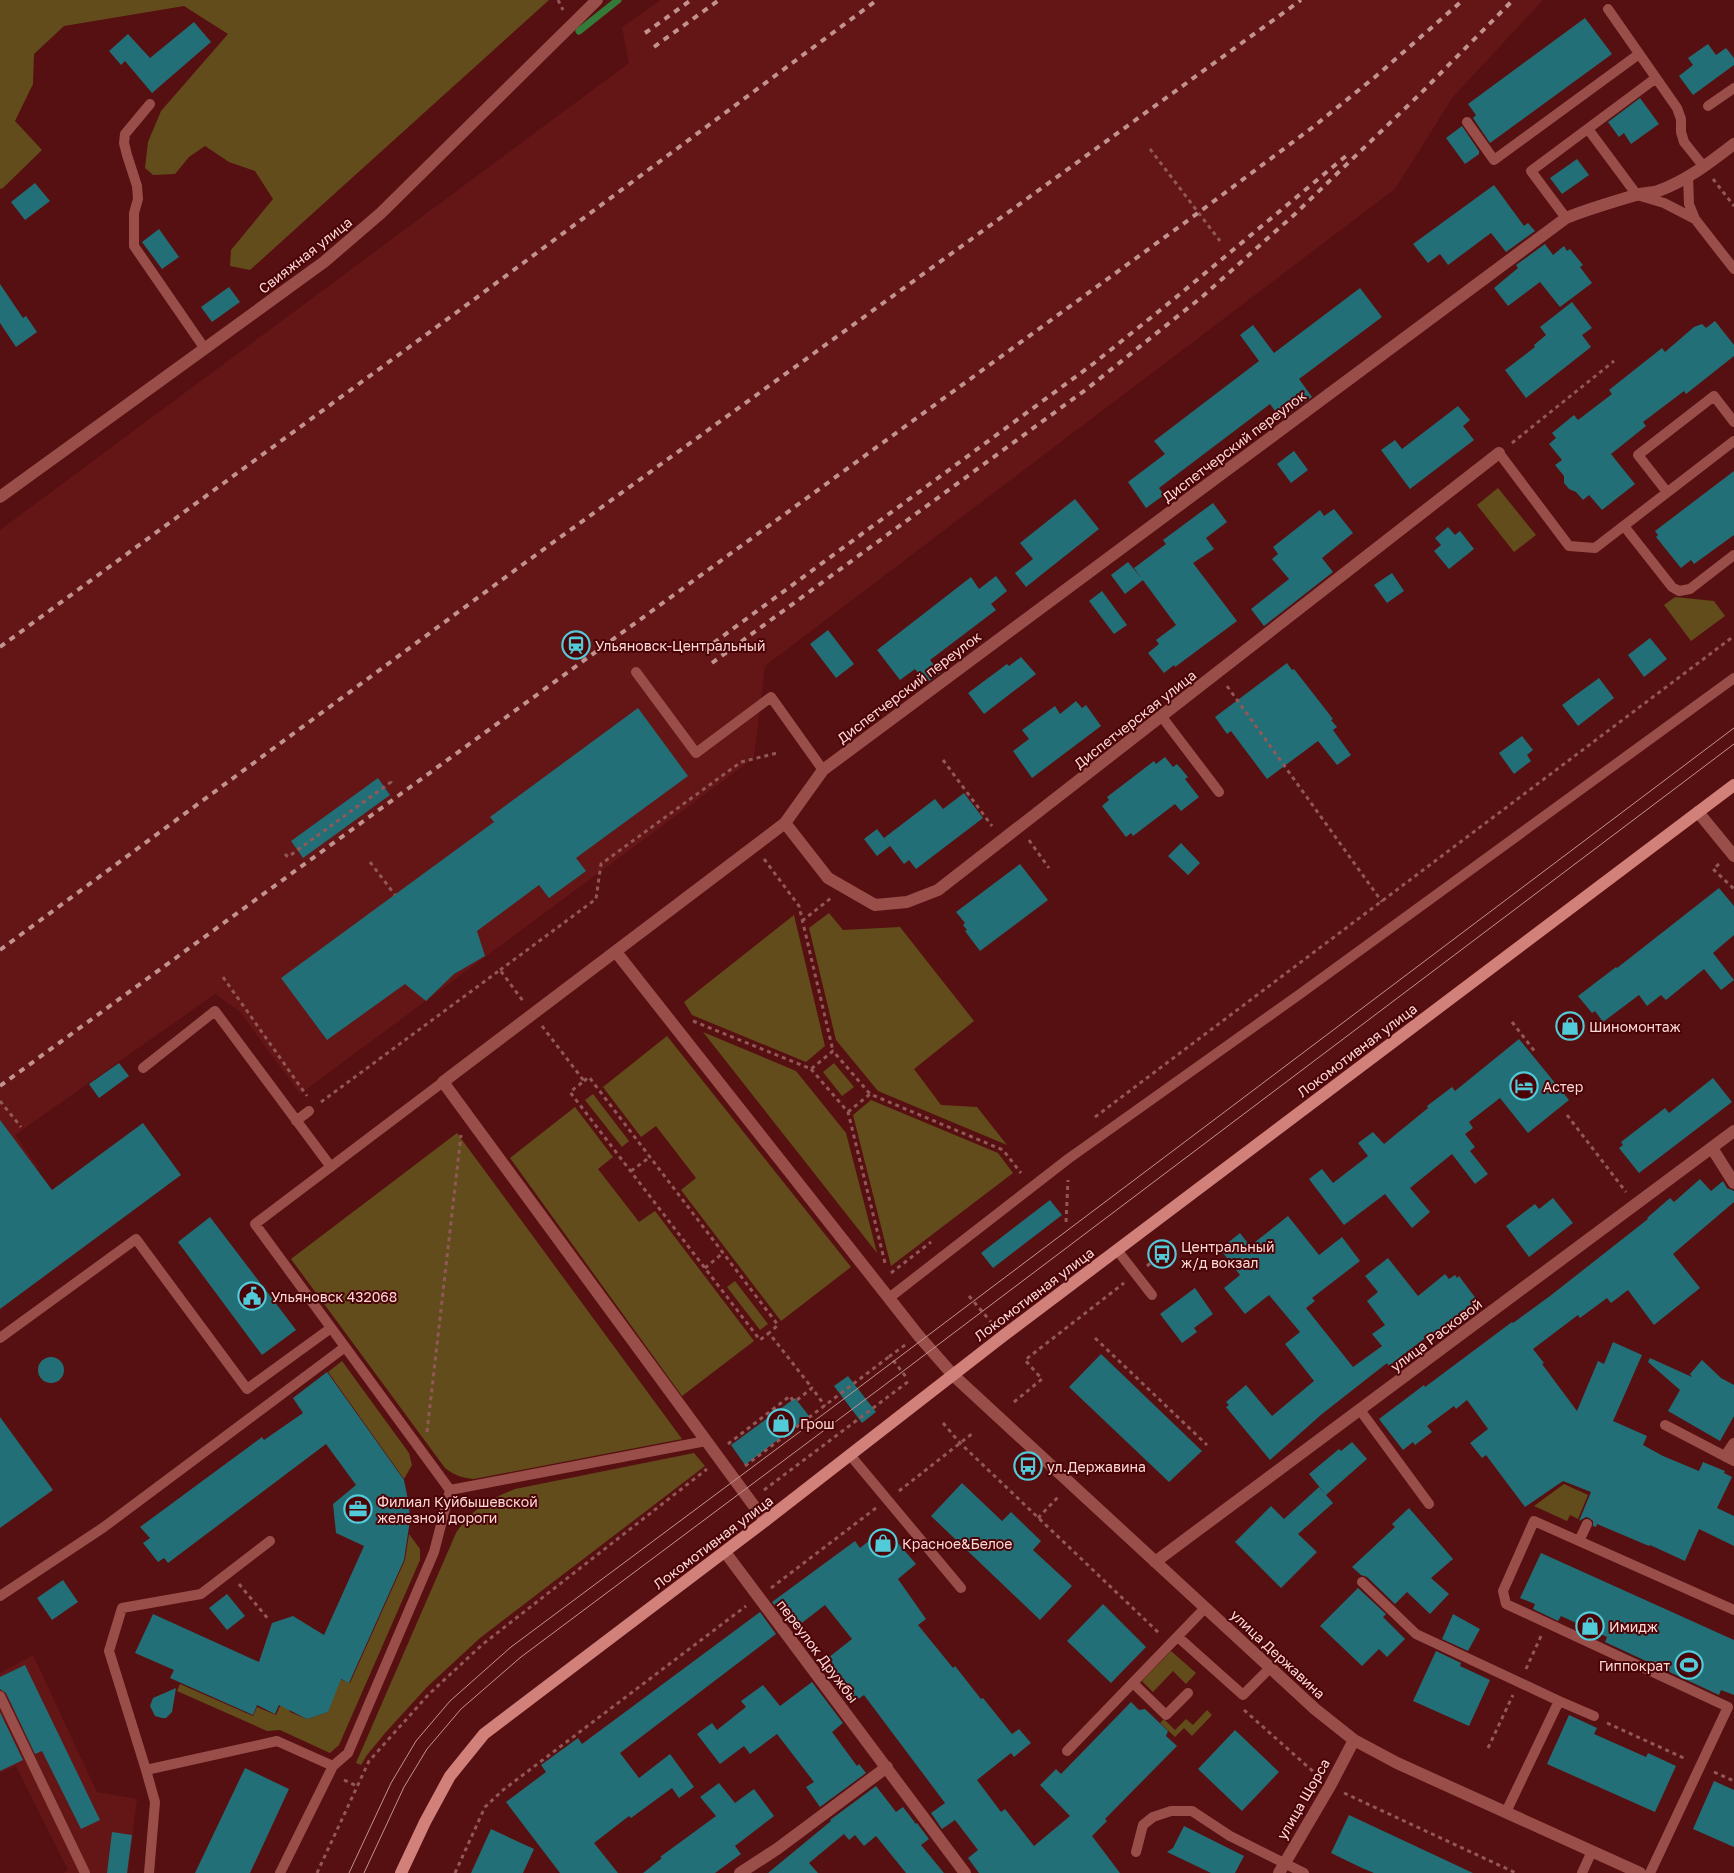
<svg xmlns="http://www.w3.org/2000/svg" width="1734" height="1873" viewBox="0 0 1734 1873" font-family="'Golos Text',sans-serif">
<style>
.built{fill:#641516}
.green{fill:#624c1b}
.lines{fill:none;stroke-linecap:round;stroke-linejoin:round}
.stream{stroke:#347b39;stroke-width:7}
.building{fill:#236f77}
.path{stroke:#925857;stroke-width:3;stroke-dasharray:4 4;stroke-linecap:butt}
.service{stroke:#9a4e4a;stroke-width:10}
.minor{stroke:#9a4e4a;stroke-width:12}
.primary{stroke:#d2807a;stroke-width:12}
.tram{stroke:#c2928f;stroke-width:1}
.rail{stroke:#c2928f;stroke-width:4;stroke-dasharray:6 6;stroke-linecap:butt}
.labels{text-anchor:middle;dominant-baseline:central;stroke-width:4;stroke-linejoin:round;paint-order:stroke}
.street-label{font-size:14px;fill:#fdd9d5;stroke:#4a0307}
.poi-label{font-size:14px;fill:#fdd9d5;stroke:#4a0307;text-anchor:start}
</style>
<rect width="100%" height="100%" fill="#561011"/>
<path class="built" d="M661,0h882l-90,97 -58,92 -630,477 -11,92 -454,336 -60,-82 -25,-18 -200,141 23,33 -38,28v-666l629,-467 -7,-36z
M33,1655l64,137 40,7 -9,74h-65l5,-3 -52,-104 -16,7v-100z"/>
<path class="green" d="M0,0h549l-299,270 -20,-4 1,-16 42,-51 -18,-28 -26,-9 -24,-16 -16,11 -14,17 -22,1 -8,-7 3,-26 13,-31 67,-77 -44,-28 -120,20 -30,28 -1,30 -18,37 27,29 -39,38 -3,1z
M1498,488l38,47 -22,17 -37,-47z
M1675,597l39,4 11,15 -34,25 -27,-36z
M829,913l14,17 57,-3 74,94 -60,48 27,36 36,2 30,38 -129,-54 -42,-51 -27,-112z
M794,915l31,131 -19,16 -114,-47 -8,-13z
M703,1032l93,39 50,62 31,120z
M667,1036l184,231 -70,54 -100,-131 15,-12 -40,-52 -15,11 -38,-50z
M834,1063l20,24 -12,9 -19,-24z
M593,1094l36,47 -7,6 -37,-47z
M871,1100l127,53 15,20 -122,93 -38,-151z
M575,1107l38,50 -15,12 41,53 16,-11 99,130 -72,55 -172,-238z
M457,1133l225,306 -208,40c-12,-1 -20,-4 -29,-11l-154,-209z
M735,1281l33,43 -8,6 -33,-43z
M342,1361l67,92 3,12 -8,14 -76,-107z
M694,1453l11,13 -225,172 -53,49 -41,45 -19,23 -6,10 -5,-2 100,-230c15,-23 33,-34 59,-44z
M1564,1484l24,11 -10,24 -8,-4 -3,6 -33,-15z
M409,1534l11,15v11l-81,185 -9,8 -50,-23 -13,1 -90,-40 3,-7 73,32 4,-9 19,8 8,-18 2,1 4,14 17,7 21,-7 1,-37 21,8 55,-123z
M1171,1651l25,22 -10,11 -13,-13 -20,21 -11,-11z
M1207,1710l5,5 -20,21 -8,-8 -9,9 -15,-14 4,-4 11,11 11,-11 7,6z"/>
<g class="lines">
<path class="stream" d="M579,31l39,-31"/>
</g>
<path class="building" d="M1585,18l27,36 -122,89 -17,-25 3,-3 -8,-11z
M194,22l17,20 -59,51 -27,-32 -4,4 -12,-14 19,-17 22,24z
M1708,44l8,11 10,-7 8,10v7l-41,30 -14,-19 14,-11 -5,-7z
M1640,98l19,26 -28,20 -7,-11 -5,4 -11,-15z
M1462,126l17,25v3l-14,10 -19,-26z
M1577,159l12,16 -27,19 -12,-16z
M35,183l15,18 -25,19 -14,-18z
M1494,185l30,41 4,-3 7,8 -29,21 -15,-19 -43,32 -8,-11 -12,9 -15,-19z
M159,229l20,28 -17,12 -20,-27z
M1545,244l8,11 11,-9 3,5 3,-2 13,16 -3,2 12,16 -32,24 -20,-25 -32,24 -14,-18 24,-20 -2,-3z
M0,284l23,34 3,-2 11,16 -21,15 -16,-24z
M229,287l11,15 -28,20 -11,-15z
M1360,288l22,29 -83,62 13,18 -31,22 -11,-15 -111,84 5,7 -18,13 -18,-26 37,-28 -11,-13 105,-80 -19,-26 13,-10 21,28z
M1572,302l20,26 -10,7 9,12 -65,51 -21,-28 30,-23 -1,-2 12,-10 -6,-8z
M1715,321l19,24v11l-48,38 -2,-3 -41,31 3,4 -35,28 24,30 -33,26 -13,-15 -6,5 -7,-8 -7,-3 -5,-6v-7l-9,-11 7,-5 -13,-16 7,-6 -4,-5 22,-18 4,5 34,-26 -3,-4 53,-42 3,4 29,-25 8,-3 4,4z
M1458,406l12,14 -7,6 11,14 -64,49 -29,-39 14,-10 7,9z
M1294,451l14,19 -17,13 -14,-19z
M1734,471v64l-40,29 -3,-4 -10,8 -25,-31 2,-2 -3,-4z
M1075,499l24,30 -73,58 -11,-14 18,-14 -13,-16z
M1213,503l14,19 -21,16 8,11 -21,14 44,58 -62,46 -1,-2 -10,8 -16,-20 11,-9 -3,-4 20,-15 -42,-57 32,-24 -3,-4z
M1334,509l19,24 -31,25 11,14 -69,54 -13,-17 38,-30 -17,-20 6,-5 -5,-7 47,-37 4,6z
M1448,527l7,8 5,-4 14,18 -25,20 -15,-18 7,-6 -6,-7z
M1128,562l15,18 -18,14 -14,-19z
M1392,573l12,18 -17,12 -13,-18z
M996,576l11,15 -16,13 5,6 -66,50 10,13 -14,10 -11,-14 -15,11 -23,-30 94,-73 8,12z
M1102,591l25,34 -13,9 -25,-33z
M828,630l26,34 -18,14 -26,-34z
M1650,638l17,21 -23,18 -16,-22z
M1021,657l15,17 -52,40 -16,-21 39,-29 2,2z
M1287,663l5,7 2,-1 39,50 -2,1 6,7 -4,3 18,25 -14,10 -19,-24 -51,38 -36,-48 -4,3 -12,-17z
M1599,678l15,20 -36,28 -16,-21z
M1076,701l6,7 4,-3 15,21 -69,52 -19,-27 16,-12 -7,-9 33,-24 5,8z
M638,708l50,68 -112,82 10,13 -37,27 -10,-13 -62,46 8,25 -31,18 -28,27 -21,-17 -78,56 -46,-62 213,-156 -4,-5z
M1522,736l11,14 -6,5 4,6 -17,13 -15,-21z
M1165,757l8,10 4,-3 11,13 -3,2 14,18 -18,14 -6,-7 -42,32 -2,-3 -5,4 -24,-31 7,-6 -2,-3 47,-36 2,3z
M378,778l12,17 -87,63 -12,-17z
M964,793l19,25 -67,51 -7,-9 -5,4 -20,-26 51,-39 8,10z
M877,829l13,17 -13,10 -13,-17z
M1181,843l19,20 -12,12 -20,-19z
M1020,864l28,36 -68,51 -15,-20 2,-1 -4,-5 2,-2 -9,-11z
M1719,888l15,18v29l-21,18 21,27 -13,10 -17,-21 -38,31 -5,-5 -14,11 -8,-11 -36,27 -8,-11 -3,2 -14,-17 38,-29 1,1z
M1519,1039l50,61 -41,33 -28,-35 -31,24 4,6 -8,6 10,13 -5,4 18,23 -13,10 -23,-30 -42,34 20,24 -18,16 -27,-34 -41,31 -35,-46 13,-10 11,14 35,-27 -10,-13 15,-11 11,12 44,-36 -1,-2 25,-19 3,4z
M119,1063l10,13 -30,22 -10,-14z
M1713,1078l19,24 -93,71 -20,-25 4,-3 -2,-3 44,-34 4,5z
M0,1120l52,70 91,-67 38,52 -181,134z
M1700,1179l11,12 12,-10 4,7 7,3v11l-61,52 27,34 -46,37 -26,-35 -17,13 -4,-5 -27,20 -2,-3 -45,34 11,14 -2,1 35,47 21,-50 6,3 9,-22 29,13 -29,66 34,15 -4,9 20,11 36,15 4,-9 22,9 -1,2 8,4 -15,31 17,8v30l-35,-17 -14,32 -35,-16 -1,1 -52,-22 -1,3 -3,-1v-5l-4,-3 -3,-1 -7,4 12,-29 -28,-11 -38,26 -39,-52 -4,3 -12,-15 18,-14 -21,-29 -11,9 -2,-3 -27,20 5,6 -17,13 -2,-3 -10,8 -24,-31 45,-34 1,2 87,-65 1,1 37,-27 98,-77 -1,-1 23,-20 4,4z
M1553,1198l20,25 -44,34 -23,-31 29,-22 4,5z
M1050,1200l12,15 -69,53 -12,-15z
M1288,1216l31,39 23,-18 18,24 -48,37 3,3 -9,7 47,59 29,-21 -10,-12 13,-9 -18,-24 11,-9 -13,-16 23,-18 30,38 27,-22 4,5 6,-4 2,3 2,-2 18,24 -47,37 -1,-2 -40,31 -2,-3 -65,51 -52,46 -44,-53 3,-2 -3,-3 20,-17 26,31 42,-35 -29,-37 15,-12 -31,-37 -24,19 -21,-26 16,-13 -20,-26 20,-16 10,13z
M210,1217l86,113 -34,25 -84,-113z
M1195,1288l18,26 -19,14 3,4 -15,11 -22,-29z
M1101,1354l101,97 -33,31 -100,-95z
M38 1370a13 13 0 1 1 26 0a13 13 0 1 1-26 0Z
M1650,1358l42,19 -2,-3 12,-14 19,18 13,7v31l-14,25 -52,-30 12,-21 -32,-28z
M327,1372l77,108 5,25 1,15 -6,40 -55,123 -8,-4 -13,33 -21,7 -28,-14 -4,9 -18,-9 -4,10 -83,-37 4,-8 -39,-17 18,-39 106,48 13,-39 21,-7 31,19 40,-89 -28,-13 -3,-29 23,-19 -30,-41 -158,119 -4,-5 -6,4 -15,-19 7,-5 -10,-11 122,-90 2,3 39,-27 -10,-15z
M848,1376l28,36 -14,11 -28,-37z
M795,1398l14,18 -64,49 -14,-20z
M0,1417l53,73 -53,38z
M1352,1442l15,17 -41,36 -17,-21 30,-25 2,2z
M962,1483l40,38 9,-9 30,29 -8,9 39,36 -32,34 -109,-104z
M1319,1487l14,16 -35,31 19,18 -36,36 -46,-46 36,-36 13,13z
M1409,1508l44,51 -22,19 18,16 -19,20 -23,-22 -12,12 -28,-27 -6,-2 -9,-8 43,-40 -3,-3z
M885,1528l31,36 -18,15 28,40 -8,6 35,43 2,-2 26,33 2,-1 29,36 7,-5 12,14 -17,14 -3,-4 -34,27 24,32 4,-3 29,37 36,-30 -30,-31 16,-16 5,5 70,-72 8,8 6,-1 23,22 -2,5 11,10 -72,73 2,2 -15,15 28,37h-141l-11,-15 10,-8 -23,-30 -13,9 -11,-16 14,-10 -81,-108 -14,10 -25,-33 9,-7 -6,-7 24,-19 -27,-34 -31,24 -22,-27 83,-61 5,7z
M1541,1553l193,87v55l-13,-5 -2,5 -114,-53 2,-5 -46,-21 -3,5 -25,-12 2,-5 -15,-6z
M63,1580l15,22 -26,18 -15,-22z
M1358,1588l28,26 -3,3 22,22 -18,18 -8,-8 -17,17 -42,-40z
M227,1594l18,22 -18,14 -18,-22z
M1103,1604l43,43 -35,36 -44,-42z
M760,1612l16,22 -156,119 19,25 31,-24 24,33 -15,11 -7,-10 -41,30 -2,-2 -35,27 24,30h-58l-54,-71 40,-30 -5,-7 37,-27 4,6z
M1453,1614l27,15 -12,22 -26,-12z
M1436,1651l25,12 -1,3 30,14 -21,46 -56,-25z
M25,1665l75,155 -19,9 -39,-78 -7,3 -29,-61 -6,-4v-12z
M812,1682l31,41 -11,9 25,34 2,-2 7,9 -46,34 -14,-20 8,-5 -37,-48 -27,20 -6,-8 -24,18 -23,-30 15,-11 5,7 29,-23 -5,-6 22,-16 17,21z
M176,1688l-4,24 -6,6h-4l-7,-2 -5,-10 3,-8z
M0,1712l23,48 -23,11z
M1569,1715l28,13 -3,6 52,23 2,-4 28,13 -21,46 -108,-48z
M1235,1730l44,42 -37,39 -44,-42z
M245,1768l44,21 -39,84h-55z
M1714,1781l20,9v57l-41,-18z
M719,1783l16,20 19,-14 20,27 -39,30 6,8 -26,19h-72l19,-15 -2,-1 56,-41 -16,-19z
M876,1786l20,26 7,-5 13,17 1,-1 12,16 -8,6 23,28h-38l-30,-37 -12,10 -9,-11 -6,5 -5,-6 -35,29 9,10h-50l63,-52 -1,-1z
M1349,1815l124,58h-99l-12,-5 -31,-15z
M1184,1826l60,30 -9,17h-24l-44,-21 6,-4z
M491,1829l43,20 -11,24h-52z
M112,1832l20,3 -5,38h-20z"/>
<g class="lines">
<path class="path" d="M558,0l5,10
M1150,149l70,92
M1713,179l21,27
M1512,443l102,-82
M1227,686l155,216
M943,760l49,66
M1029,840l20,28
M285,854l3,3 103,-75 -3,-3
M764,859l35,47 34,145
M370,862l25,33
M1719,864l-6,5 21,20
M802,921l29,-23
M500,970l96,-71 5,-35 140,-102 36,-9
M223,977l84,119
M693,1021l118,48 22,-18 37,43 133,56 18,23
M1512,1022l24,31
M542,1026l42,55 -14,11 190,248 9,-7 43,55
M811,1069l37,43 37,151
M584,1081l5,-4 189,248 -9,8
M0,1101l21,26
M321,1102l179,-132 23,31
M848,1112l22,-18
M1567,1115l59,77
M1095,1117l639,-481
M631,1171l19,-14
M1066,1222l2,-42
M1147,1266l15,-12
M705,1268l18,-15
M891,1273l40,-31
M969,1296l22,26
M1095,1338l112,107
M905,1345l-15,11 16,21
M797,1400l15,-12 13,18
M1014,1402l28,-23 -17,-19 99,-77
M943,1423l17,20 200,191
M427,1432l34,-297
M728,1444l62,-48 4,6
M745,1466l145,-110
M764,1490l145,-109
M899,1491l74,-58
M1038,1518l22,-23
M239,1584l30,36
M771,1588l105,-80
M1526,1669l15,-33
M1244,1710l72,64
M1607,1723l79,36
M1488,1748l25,-53
M1714,1772l20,9
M344,1780l13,6
M1344,1793l172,80
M317,1873l52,-112 60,-67 54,-50 224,-175
M455,1873l30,-66 18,-17 243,-184"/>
<path class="service" d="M1608,9l69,99 4,11v13l3,10 20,25
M150,104l-25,30 -1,9 3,12 10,31 1,13 -4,14v33l71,103
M1708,106l26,-18
M1467,122l27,38 145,-106
M1588,129l49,66 27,8 31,16
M1688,176l1,28 6,15 39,50
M1566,218l-35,-47 125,-93
M1499,453l70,93 26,2 139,-107
M1667,492l-29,-37 76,-59 20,26
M1624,526l48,61 7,4 11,-2 44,-34
M636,672l60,81 75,-56 52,73
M1162,717l57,75
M143,1068l72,-57 116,156
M443,1082l-188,142 195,266
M296,1121l13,-10
M1117,1250l35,45
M889,1298l179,-139 232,-165 434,-316
M0,1338l136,-99 111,150 84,-61
M1360,1410l69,94
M1665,1425l69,36
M850,1455l111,133
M450,1490l256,-49
M270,1541l-69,53 -79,14 -13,43 37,119 131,-29 56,25
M1579,1541l8,-17
M1362,1582l54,52 143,67 -53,111
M0,1596l104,-69 241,-180
M1178,1637l65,58 27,-27
M1133,1683l33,32 22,-22
M0,1696l85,177
M1559,1701l35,15
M1067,1751l138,-143
M146,1770l9,32 -6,71
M1136,1852l7,-27 10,-8 18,-6h21l38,25 74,37
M280,1873l53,-107 15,-13 86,-201 16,-62
M1582,1873l10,-22
M1650,1873l78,-166 -222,-103 -3,-13 31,-70 200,89"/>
<path class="minor" d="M0,497l324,-235 57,-49 216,-213
M1698,812l36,44
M785,823l43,55 47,27 32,-3 31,-12 561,-437
M616,952l302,383 35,40 362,334 39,31 43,23 243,110
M1712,1148l22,35
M1726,1456l8,-12
M765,1521l-322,-439 342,-259 38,-53 743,-552c22,-9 46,-16 70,-23 7,-2 15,-2 22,-4 28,-10 53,-29 76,-47
M725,1552l240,321
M1155,1562l579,-431
M740,1873l37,-24 110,-82
M1279,1873l51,-87 24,-46"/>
<path class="primary" d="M401,1873l24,-51 25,-46 34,-42 281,-213 238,-185 731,-551"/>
<path class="tram" d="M349,1873l42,-90 25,-42 34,-40 61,-54 318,-237 905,-682
M364,1873l40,-86 23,-38 34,-40 60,-52 381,-285 832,-628"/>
<path class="rail" d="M645,33l46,-33
M654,47l65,-47
M0,647l472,-346 405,-301
M704,650l389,-286 81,-65 172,-143
M712,663l376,-275 115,-92 92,-82 125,-120 93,-94
M0,950l522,-385 779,-565
M0,1086l1198,-873 115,-86 62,-50 88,-77"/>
</g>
<defs>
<g id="station-ring" transform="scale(1.4375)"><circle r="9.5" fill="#4a0307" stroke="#52cbd8" stroke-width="1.5"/><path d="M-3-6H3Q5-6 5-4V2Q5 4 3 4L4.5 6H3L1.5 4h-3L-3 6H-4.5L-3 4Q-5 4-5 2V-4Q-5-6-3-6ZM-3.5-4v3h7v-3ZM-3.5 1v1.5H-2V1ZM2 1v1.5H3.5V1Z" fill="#52cbd8"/></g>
<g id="shop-ring" transform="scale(1.4375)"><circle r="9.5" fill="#4a0307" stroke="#52cbd8" stroke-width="1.5"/><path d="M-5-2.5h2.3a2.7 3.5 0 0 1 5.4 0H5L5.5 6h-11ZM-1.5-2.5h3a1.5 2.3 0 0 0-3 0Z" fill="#52cbd8"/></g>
<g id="hotel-ring" transform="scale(1.4375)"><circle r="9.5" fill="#4a0307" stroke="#52cbd8" stroke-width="1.5"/><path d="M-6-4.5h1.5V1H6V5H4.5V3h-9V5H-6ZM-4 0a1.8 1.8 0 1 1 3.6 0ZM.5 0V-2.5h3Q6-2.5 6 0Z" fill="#52cbd8"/></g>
<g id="bus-ring" transform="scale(1.4375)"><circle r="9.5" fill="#4a0307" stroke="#52cbd8" stroke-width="1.5"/><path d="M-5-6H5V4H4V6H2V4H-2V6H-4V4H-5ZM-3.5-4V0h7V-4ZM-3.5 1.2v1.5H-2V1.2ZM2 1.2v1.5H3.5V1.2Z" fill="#52cbd8"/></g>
<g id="civic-ring" transform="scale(1.4375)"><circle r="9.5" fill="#4a0307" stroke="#52cbd8" stroke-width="1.5"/><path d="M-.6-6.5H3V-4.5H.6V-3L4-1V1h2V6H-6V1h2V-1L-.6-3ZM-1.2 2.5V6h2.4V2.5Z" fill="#52cbd8"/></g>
<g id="office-ring" transform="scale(1.4375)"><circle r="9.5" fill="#4a0307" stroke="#52cbd8" stroke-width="1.5"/><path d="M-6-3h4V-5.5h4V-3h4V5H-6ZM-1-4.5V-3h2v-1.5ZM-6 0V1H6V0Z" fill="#52cbd8"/></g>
<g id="stadium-ring" transform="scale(1.4375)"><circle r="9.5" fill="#4a0307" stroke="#52cbd8" stroke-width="1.5"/><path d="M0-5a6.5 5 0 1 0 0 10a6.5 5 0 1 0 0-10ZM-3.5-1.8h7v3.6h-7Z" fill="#52cbd8"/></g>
</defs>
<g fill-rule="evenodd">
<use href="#station-ring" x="576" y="645"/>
<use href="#shop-ring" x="1570" y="1026"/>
<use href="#hotel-ring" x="1524" y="1086"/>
<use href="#bus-ring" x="1162" y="1254"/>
<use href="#civic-ring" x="252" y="1296"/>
<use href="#shop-ring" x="781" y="1423"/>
<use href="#bus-ring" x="1028" y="1466"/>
<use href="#office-ring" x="358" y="1509"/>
<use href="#shop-ring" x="883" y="1543"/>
<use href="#shop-ring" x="1590" y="1626"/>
<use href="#stadium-ring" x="1689" y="1665"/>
</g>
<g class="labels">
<g class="street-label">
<text transform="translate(305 255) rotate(-38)">Свияжная улица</text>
<text transform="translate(1234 446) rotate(-37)">Диспетчерский переулок</text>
<text transform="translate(909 687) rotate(-37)">Диспетчерский переулок</text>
<text transform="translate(1135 719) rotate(-38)">Диспетчерская улица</text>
<text transform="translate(1357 1050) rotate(-37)">Локомотивная улица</text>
<text transform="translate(1034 1294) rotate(-37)">Локомотивная улица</text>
<text transform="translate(1436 1335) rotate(-37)">улица Расковой</text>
<text transform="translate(713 1542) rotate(-37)">Локомотивная улица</text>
<text transform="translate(818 1651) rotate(53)">переулок Дружбы</text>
<text transform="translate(1278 1654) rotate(43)">улица Державина</text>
<text transform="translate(1303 1799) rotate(-60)">улица Щорса</text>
</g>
<g class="poi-label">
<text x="595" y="645">Ульяновск-Центральный</text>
<text x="1589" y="1026">Шиномонтаж</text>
<text x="1543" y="1086">Астер</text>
<text x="1181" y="1246">Центральный<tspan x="1181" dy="16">ж/д вокзал</tspan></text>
<text x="271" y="1296">Ульяновск 432068</text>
<text x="800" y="1423">Грош</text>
<text x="1047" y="1466">ул.Державина</text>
<text x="377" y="1501">Филиал Куйбышевской<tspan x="377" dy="16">железной дороги</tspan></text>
<text x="902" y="1543">Красное&amp;Белое</text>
<text x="1609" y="1626">Имидж</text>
<text x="1670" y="1665" text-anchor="end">Гиппократ</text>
</g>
</g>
</svg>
